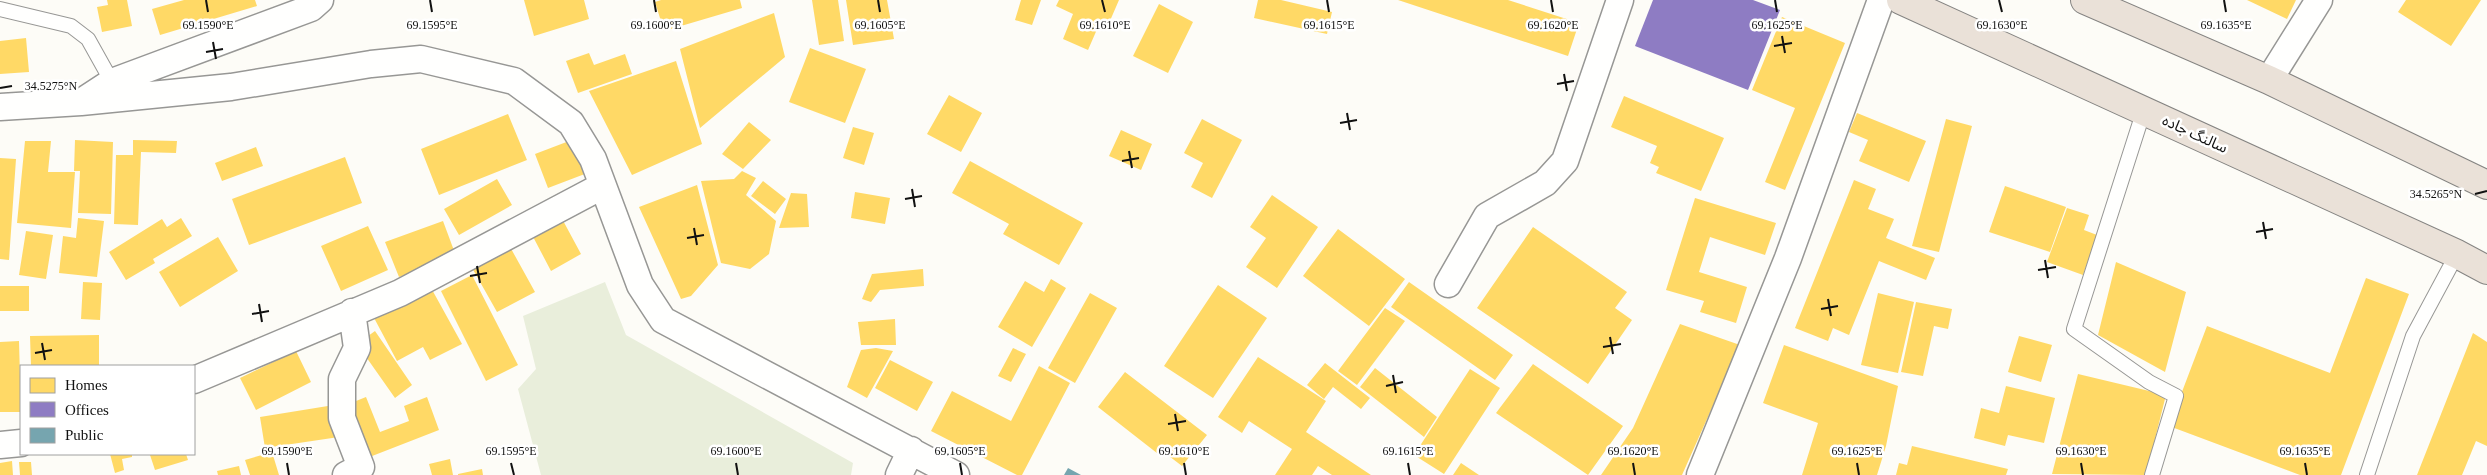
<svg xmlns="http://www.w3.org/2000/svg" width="2487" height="475" viewBox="0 0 2487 475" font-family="'Times New Roman','Noto Sans Arabic',serif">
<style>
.cemetery{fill:#e9eedb}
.homes{fill:#ffd966}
.offices{fill:#8e7cc3}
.public{fill:#76a5af}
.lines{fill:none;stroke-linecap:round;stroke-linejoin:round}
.lane-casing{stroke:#979795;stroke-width:16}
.street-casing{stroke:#979795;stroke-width:29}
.highway-casing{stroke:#858482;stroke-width:30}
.lane{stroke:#fffffe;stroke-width:14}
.street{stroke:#fffffe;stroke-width:26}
.highway{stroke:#eae1d8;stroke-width:28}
.ticks{fill:none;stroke:#111;stroke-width:2}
.labels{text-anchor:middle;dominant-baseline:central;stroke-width:5;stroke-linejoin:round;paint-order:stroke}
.street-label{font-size:15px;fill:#111;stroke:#fff}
.ticks-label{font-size:12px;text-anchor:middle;fill:#111;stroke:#fff;stroke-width:5;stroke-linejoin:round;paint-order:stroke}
</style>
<rect width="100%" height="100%" fill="#fdfcf7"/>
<path class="cemetery" d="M605,282l21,53 227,128 -2,12h-310l-23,-86 18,-20 -13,-53z"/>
<path class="homes" d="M107,0h20l5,26 -30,6 -5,-25 11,-2z
M184,0h71l2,6 -97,29 -8,-26z
M524,0h60l5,19 -55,17z
M661,0h79l2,8 -78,23 -9,-29z
M812,0h26l6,41 -25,4z
M846,0h41l7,39 -41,6z
M1021,0h20l-9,25 -17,-5z
M1059,0h60l-13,30 -8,-3 -10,23 -25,-11 10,-25 -17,-8z
M1258,0h23l51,12 -5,22 -73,-16z
M1398,0h110l71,23 -11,33z
M2247,0h49l-9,19z
M2406,0h75l-30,46 -53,-34z
M1159,4l34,18 -25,51 -35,-17z
M774,13l11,44 -85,71 -20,-79z
M1782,17l63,26 -60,147 -20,-8 30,-74 -43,-18z
M26,38l3,34 -29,2v-33z
M810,48l56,21 -21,54 -56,-21z
M589,53l5,12 31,-11 7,20 -54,19 -12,-32z
M676,61l26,83 -70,31 -43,-84z
M949,95l33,18 -21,39 -34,-18z
M1624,96l100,42 -23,53 -45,-18 3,-6 -9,-4 7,-17 -46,-19z
M1857,113l69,28 -17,41 -50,-21 9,-21 -19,-8z
M508,114l19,46 -88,35 -18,-46z
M1202,119l40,21 -30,58 -21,-11 12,-24 -19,-10z
M1946,119l26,7 -33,126 -27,-6z
M749,122l22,18 -28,29 -21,-15z
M853,127l21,6 -10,32 -21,-7z
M1121,130l31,14 -11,26 -32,-14z
M577,138l13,34 -42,16 -13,-34z
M75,140l38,2 -2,72 -33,-1 2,-42h-6z
M133,140l44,1 -1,12 -35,-1 -3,73 -24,-1 2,-69h17z
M25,141h26l-3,31h27l-4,56 -54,-5z
M256,147l7,19 -41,15 -7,-18z
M345,157l17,46 -113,42 -17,-46z
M0,158l16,1 -7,101 -9,-1z
M970,161l113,62 -24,42 -56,-31 6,-10 -57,-31z
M742,171l14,7 -10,17 30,26 -7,33 -19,15 -29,-6 -20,-82 33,-2z
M497,179l15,26 -53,30 -15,-26z
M1854,180l22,9 -8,20 26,10 -8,19 49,20 -9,22 -47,-19 -30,74 -16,-7 -5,13 -33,-13z
M763,181l23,18 -11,15 -24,-18z
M697,185l21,80 -27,31 -10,3 -42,-92z
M2005,186l61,21 -16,45 -61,-20z
M855,192l35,6 -5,26 -34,-6z
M791,193l16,1 2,33 -30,1z
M1272,195l46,32 -41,61 -31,-21 20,-29 -16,-11z
M1695,198l81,25 -11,32 -55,-18 -11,35 48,15 -11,36 -36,-11 4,-11 -38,-11z
M2067,208l22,7 -5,15 13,5 -14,40 -36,-13z
M560,215l21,39 -30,17 -21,-40z
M78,218l26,3 -7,56 -38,-4 4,-37 13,2z
M181,218l11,18 -39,23 2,4 -29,17 -17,-28 53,-33 5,8z
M443,221l13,35 -57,21 -14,-35z
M368,226l20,44 -47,21 -20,-45z
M1533,227l94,65 -12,16 17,12 -44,64 -111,-76z
M1338,229l67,50 -36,47 -66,-50z
M26,231l27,4 -7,44 -27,-4z
M218,237l20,34 -58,36 -21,-35z
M509,245l26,47 -38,20 -26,-46z
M2116,262l70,30 -21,80 -67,-37z
M923,269l1,17 -44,4 -9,12 -9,-3 10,-25z
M472,275l46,90 -32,16 -45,-90z
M2366,278l43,16 -68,181h-41l-131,-49 38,-100 123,47z
M1051,279l15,9 -34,59 -34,-20 27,-46 19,11z
M83,282l19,1 -2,37 -19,-1z
M1409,282l104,73 -18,25 -104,-73z
M1218,285l49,33 -54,80 -49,-32z
M0,286h29v25h-29z
M430,286l32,58 -32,16 -7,-13 -26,14 -24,-45z
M1090,293l27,15 -42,75 -27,-15z
M1878,293l36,9 -16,71 -37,-8z
M1916,302l36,7 -4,20 -14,-3 -11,50 -22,-4z
M1385,308l20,13 -48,64 -19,-14z
M895,319l1,26h-35l-3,-23z
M1680,324l60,21 -58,130h-81l32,-47z
M375,331l37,54 -17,13 -38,-54z
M2473,333l14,9v104l-11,-5 -14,34h-45z
M99,335v31h-68l-1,-30z
M2019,336l33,9 -11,37 -33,-10z
M19,341l2,71h-21v-70z
M1784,345l114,41 -12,60 -9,29h-75l16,-52 -55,-20z
M876,348l17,3 -26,47 -20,-11 14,-37z
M1013,348l13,6 -15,28 -13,-6z
M296,351l15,31 -55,28 -16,-32z
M1258,357l68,44 -20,31 65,43h-39l-14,-9 -6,9h-37l17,-26 -43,-28 -7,12 -24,-16z
M890,360l43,22 -16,29 -42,-23z
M1325,363l45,35 -9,11 -28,-22 -9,12 -17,-14z
M1533,364l90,62 -35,49 -92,-62z
M1039,366l31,17 -48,92h-5l-86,-44 21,-40 59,30z
M1375,368l62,49 -13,20 -64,-50z
M1470,369l30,19 -56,86 -30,-19z
M1125,372l82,63 -25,31 -17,-13 -3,4 -64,-50z
M2078,374l88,21 -20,80 -94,-1z
M2006,386l49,12 -11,45 -36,-8 -3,11 -31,-8 7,-30 18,5z
M366,397l14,35 29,-11 -5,-15 23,-9 12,33 -72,28 -21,-53z
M334,405l5,32 -74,11 -5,-31z
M1912,446l96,23 -2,6h-110l3,-12 8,2z
M272,452l7,23h-29l-5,-15z
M110,454h22v3l-10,2 2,11 -9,3z
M154,454h32l2,6 -33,10 -5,-15z
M450,459l3,16h-21l-3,-11z
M12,461l1,14h-13v-12z
M19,462h12l1,13h-12z
M1461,463l18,12h-26z
M239,466l2,9h-23l-1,-4z
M482,469l1,6h-25v-1z"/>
<path class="offices" d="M1653,0h100l27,10 -32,80 -113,-44z"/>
<path class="public" d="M1068,468l13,7h-17z"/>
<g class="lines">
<g class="lane-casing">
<path id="lane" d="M0,9l71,17 17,13 24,43
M2144,110l-70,219 75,53 27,14 -24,79
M2367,475l46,-139 44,-82"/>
</g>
<g class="street-casing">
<path id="street" d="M2269,80l50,-80
M86,99l26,-17 199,-74 9,-8
M0,107l81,-5 150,-15 140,-23 50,-5 93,22 57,42 22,36 47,126 23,35 293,155
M1448,284l39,-68 58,-33 20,-22 55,-161
M194,380l206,-87 202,-107
M0,445l21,-2
M346,475l15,-8 -19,-49v-39l15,-31 -5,-36
M899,475l12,-25
M1700,475l88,-217 93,-258"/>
</g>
<g class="highway-casing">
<path id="highway" d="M1901,0l556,254 30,16
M2085,0l184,80 218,105"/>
</g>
<use href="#lane" class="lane"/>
<use href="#street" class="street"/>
<use href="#highway" class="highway"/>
</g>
<path class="ticks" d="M206,0l2,12M430,0l2,12M654,0l2,12M878,0l2,12M1102,0l3,12M1327,0l2,12M1551,0l2,12M1775,0l2,12M1999,0l3,12M2224,0l2,12M1782,36l3,17M213,42l3,17M1774,46l18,-3M206,52l17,-3M1564,74l3,17M1557,84l17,-3M0,88l12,-2M1347,113l3,17M1340,123l17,-3M1129,151l3,17M1122,161l17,-3M912,189l3,18M2475,194l12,-3M905,199l17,-3M2263,222l3,17M694,228l3,17M2256,232l17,-3M687,238l17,-3M2045,260l3,18M477,266l3,17M2038,270l18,-3M470,276l17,-3M1828,299l3,17M259,304l3,18M1821,309l17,-3M252,314l17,-3M1610,337l3,17M42,343l3,17M1603,347l18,-3M35,353l17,-3M1393,375l3,18M1386,386l17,-4M1175,414l3,17M1168,424l18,-3M287,463l2,12M511,463l3,12M736,463l2,12M960,463l2,12M1184,463l2,12M1408,463l2,12M1633,463l2,12M1857,463l2,12M2081,463l2,12M2305,463l2,12"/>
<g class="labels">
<g class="street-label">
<text transform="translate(2195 134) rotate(25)">سالنگ جاده</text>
</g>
</g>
<g class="ticks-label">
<text x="208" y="29">69.1590°E</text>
<text x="432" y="29">69.1595°E</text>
<text x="656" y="29">69.1600°E</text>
<text x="880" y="29">69.1605°E</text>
<text x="1105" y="29">69.1610°E</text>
<text x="1329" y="29">69.1615°E</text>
<text x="1553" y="29">69.1620°E</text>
<text x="1777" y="29">69.1625°E</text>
<text x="2002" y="29">69.1630°E</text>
<text x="2226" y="29">69.1635°E</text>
<text x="51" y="90">34.5275°N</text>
<text x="2436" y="198">34.5265°N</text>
<text x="287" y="455">69.1590°E</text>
<text x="511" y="455">69.1595°E</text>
<text x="736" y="455">69.1600°E</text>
<text x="960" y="455">69.1605°E</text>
<text x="1184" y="455">69.1610°E</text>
<text x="1408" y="455">69.1615°E</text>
<text x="1633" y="455">69.1620°E</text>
<text x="1857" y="455">69.1625°E</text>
<text x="2081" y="455">69.1630°E</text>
<text x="2305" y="455">69.1635°E</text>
</g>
<rect x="20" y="365" width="175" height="90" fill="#ffffff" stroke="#a0a0a0"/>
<rect x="30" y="378" width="25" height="15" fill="#ffd966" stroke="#a0a0a0"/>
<text x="65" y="390" font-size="15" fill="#111111">Homes</text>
<rect x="30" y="402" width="25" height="15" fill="#8e7cc3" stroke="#a0a0a0"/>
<text x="65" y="415" font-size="15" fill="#111111">Offices</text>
<rect x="30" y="428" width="25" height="15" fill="#76a5af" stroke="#a0a0a0"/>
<text x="65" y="440" font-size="15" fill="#111111">Public</text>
</svg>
